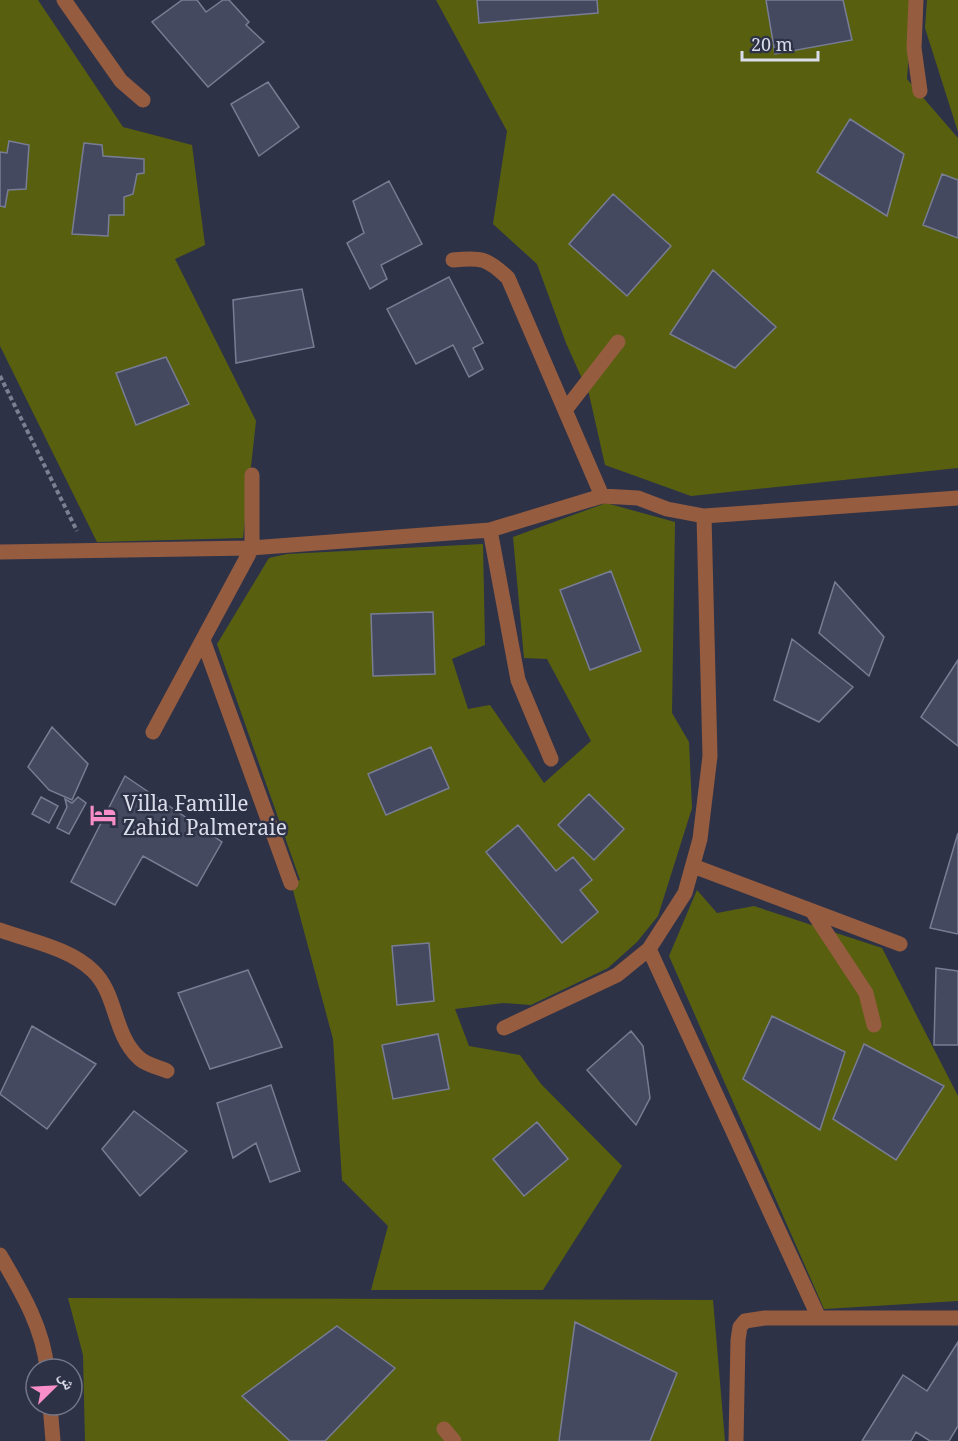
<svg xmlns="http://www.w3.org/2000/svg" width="958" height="1441" viewBox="0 0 958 1441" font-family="'Noto Serif','Noto Naskh Arabic',serif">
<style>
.green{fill:#586010}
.building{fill:#45495f;stroke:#787d94;stroke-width:1.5}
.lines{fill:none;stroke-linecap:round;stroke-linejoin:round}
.path{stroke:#7d8091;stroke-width:4;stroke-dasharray:4.5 3;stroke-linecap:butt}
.minor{stroke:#955c40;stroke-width:15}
.labels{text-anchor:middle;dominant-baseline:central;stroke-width:5;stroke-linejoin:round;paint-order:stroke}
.poi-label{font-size:21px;fill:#dadcea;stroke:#2e3246;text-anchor:start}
</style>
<rect width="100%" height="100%" fill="#2e3246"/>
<path class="green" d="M0,0h38l85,127 69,18 13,100 -30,14 81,162 -13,117 -146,4 -97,-196z
M436,0h477l-6,79 51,59v330l-267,28 -86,-31 -16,-71 -23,-51 -29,-79 -44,-40 14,-93z
M927,0h31v132l-33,-104z
M606,503l69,19 -3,191 17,29 3,66 -34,108 -21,26 -29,26 -77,37 -28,-2 -48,6 14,37 51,9 21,29 81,82 -79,124h-172l17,-64 -46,-46 -9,-141 -42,-156 9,-3 -83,-236 52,-86 18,-4 196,-10 2,101 -33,14 16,50 22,-4 54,78 47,-42 -44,-82 -23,-1 -11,-121z
M697,890l20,23 37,-7 128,42 76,148v205l-134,8 -155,-353z
M68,1298l645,2 12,141h-640l-2,-86z"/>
<path class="building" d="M182,0h15l9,12 17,-12h6l20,22 -3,3 18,17 -56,45 -56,-65z
M477,0h120l1,13 -119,10z
M766,0h77l9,40 -77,14z
M268,82l31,45 -40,29 -28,-52z
M850,119l54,35 -17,62 -70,-44z
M9,141l20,4 -3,44 -18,1 -3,17 -5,-1v-54l7,1z
M84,143l18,2 1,11 41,3v14l-7,1 -4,20 -9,3v18h-15l-1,21 -36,-2z
M942,174l16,6v58l-35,-13z
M389,181l33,63 -41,21 6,14 -17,10 -23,-46 17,-10 -11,-32z
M613,194l58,52 -44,50 -58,-52z
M713,270l63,57 -41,41 -65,-34z
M449,277l34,66 -10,5 10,21 -14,8 -16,-32 -37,19 -29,-55z
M302,289l12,58 -78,16 -3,-63z
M166,357l23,47 -53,21 -20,-52z
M611,571l30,80 -51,19 -30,-80z
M835,582l49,55 -15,39 -50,-43z
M433,612l2,62 -62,2 -2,-62z
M792,639l61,48 -34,35 -45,-22z
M958,660v86l-37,-29z
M52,727l36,37 -16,36 -23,-10 -21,-23z
M431,747l18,41 -63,27 -18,-41z
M125,776l97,66 -25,44 -54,-30 -28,49 -44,-23z
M589,794l35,35 -30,31 -36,-35z
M41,797l17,9 -9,17 -17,-9z
M78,797l8,6 -17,31 -12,-6 10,-21 -2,-8 7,4z
M518,825l38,46 17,-14 19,23 -12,10 18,22 -36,31 -76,-91z
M958,833v101l-28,-6z
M429,943l5,58 -37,4 -5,-59z
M936,968l22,3v74h-24z
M248,970l34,77 -72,22 -32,-76z
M772,1016l73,36 -25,78 -77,-51z
M32,1026l64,38 -49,65 -47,-35z
M631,1031l12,15 7,52 -14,27 -49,-55z
M438,1034l11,55 -56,10 -11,-54z
M864,1044l80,42 -48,74 -63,-41z
M271,1085l29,86 -30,11 -14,-39 -23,15 -16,-55z
M134,1111l53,40 -47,45 -38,-47z
M537,1122l31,37 -44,37 -31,-37z
M575,1322l102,51 -27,68h-91z
M337,1326l58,42 -70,73h-35l-48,-45z
M958,1342v84l-9,15h-19l-14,-9 -5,9h-49l41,-66 24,16z"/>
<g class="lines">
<path class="path" d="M0,376l77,155"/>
<path class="minor" d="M64,0l57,81 22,19
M916,0l-2,48 6,43
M453,260c28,-3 34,-2 55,18l94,218
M566,409l52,-67
M490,530l28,150 33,79
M0,552l252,-4 238,-18 112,-34 36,2 29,11 37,7 254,-18
M203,640l88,243
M153,732l99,-184v-73
M693,866l207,78
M812,911l54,82 8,32
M0,930c30,11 70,18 93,41 24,23 20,62 45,86 6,7 20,10 29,14
M649,949l170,369
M504,1028l113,-53 32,-26 36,-56 15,-54 10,-83 -6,-240
M0,1255c21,36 43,72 47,114
M50,1405l3,36
M444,1429l10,12
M736,1441l2,-101 2,-13 5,-6 20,-3h193"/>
</g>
<defs>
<g id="hotel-bare" transform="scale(2.07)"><path d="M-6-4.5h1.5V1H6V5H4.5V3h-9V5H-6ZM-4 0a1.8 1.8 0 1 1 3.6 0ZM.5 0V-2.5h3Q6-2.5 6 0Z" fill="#f98fca" stroke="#2e3246" stroke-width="2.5" paint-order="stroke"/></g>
</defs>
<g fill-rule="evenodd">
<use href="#hotel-bare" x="103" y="815"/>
</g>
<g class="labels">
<g class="poi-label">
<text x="123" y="803">Villa Famille<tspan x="123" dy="24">Zahid Palmeraie</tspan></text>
</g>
</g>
<g transform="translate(54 1387) rotate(66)"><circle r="28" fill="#2e3246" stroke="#737688" stroke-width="1.5"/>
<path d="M0-4.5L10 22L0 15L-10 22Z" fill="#f98fca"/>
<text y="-9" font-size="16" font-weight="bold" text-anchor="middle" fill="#dadcea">ش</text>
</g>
<path d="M742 51v9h76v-9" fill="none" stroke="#dadcea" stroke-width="3"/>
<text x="751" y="51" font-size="18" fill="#dadcea" stroke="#2e3246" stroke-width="4.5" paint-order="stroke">20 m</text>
</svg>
